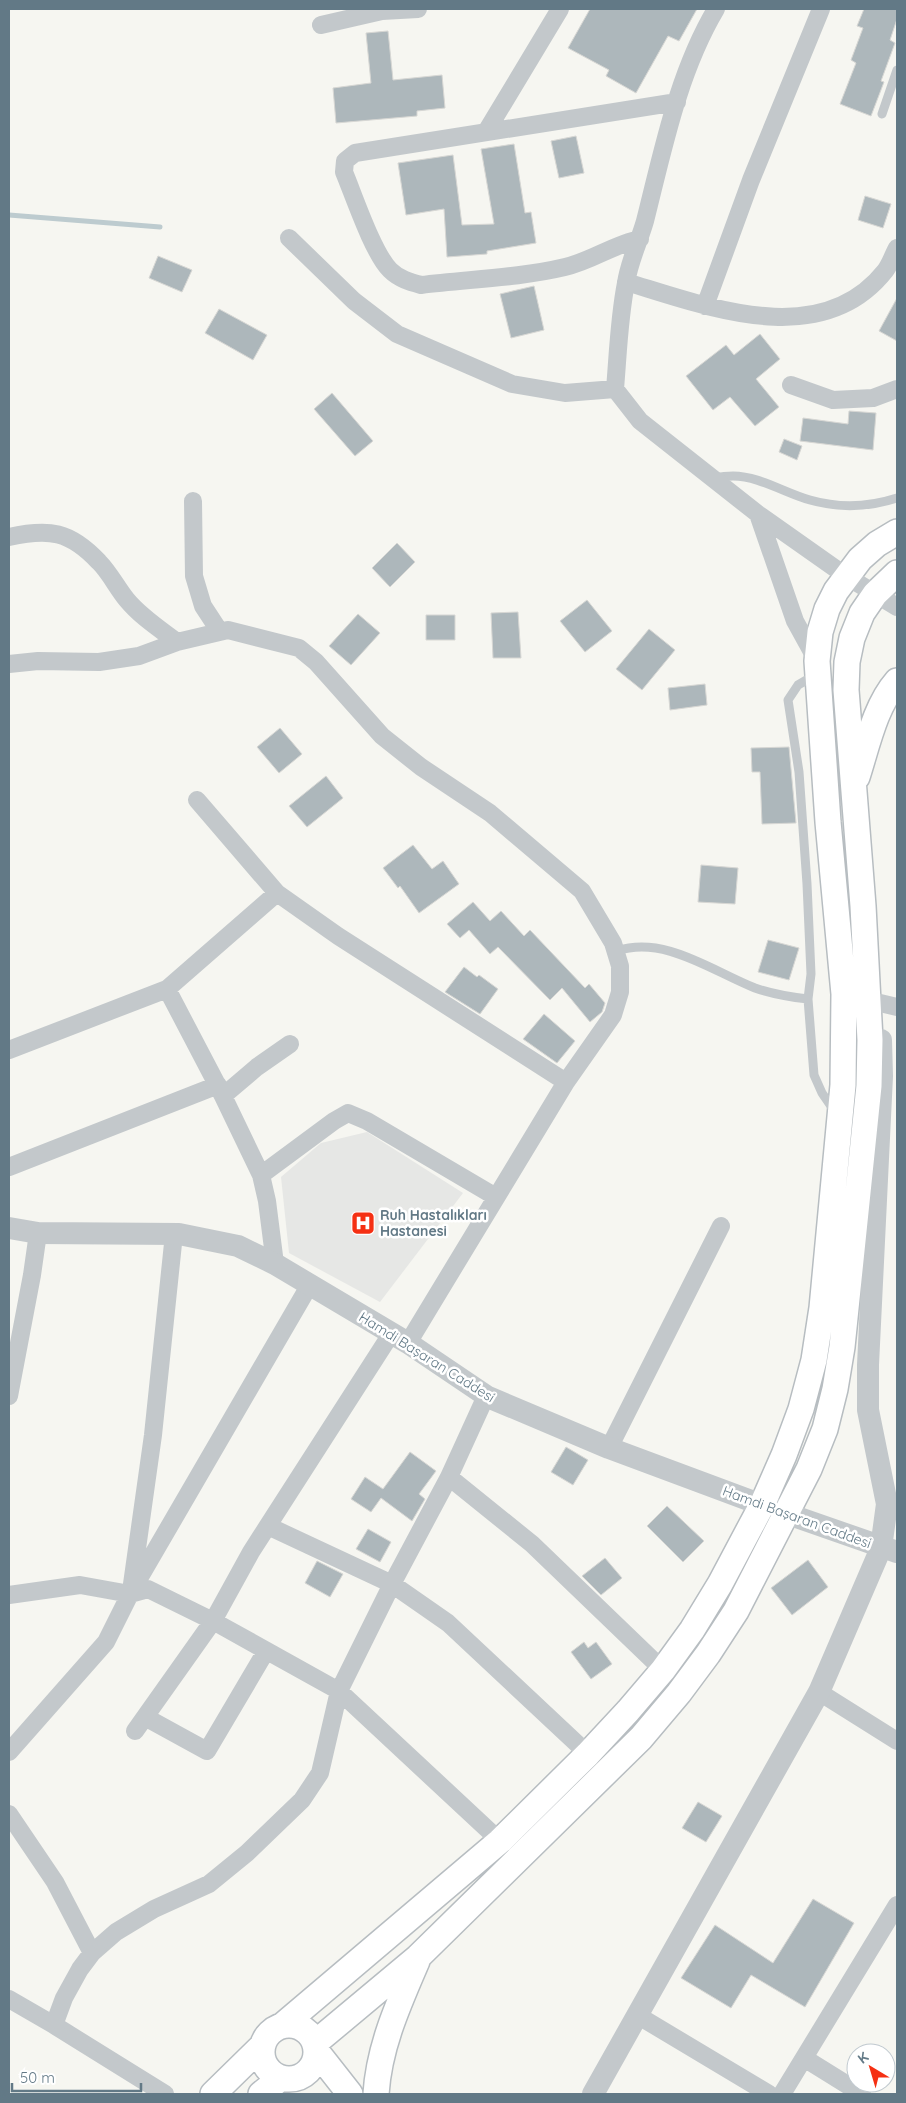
<svg xmlns="http://www.w3.org/2000/svg" width="906" height="2103" viewBox="0 0 906 2103" font-family="Quicksand,sans-serif">
<style>
.built{fill:#e6e7e5}
.lines{fill:none;stroke-linecap:round;stroke-linejoin:round}
.stream{stroke:#bdcbcf;stroke-width:5}
.building{fill:#adb7bb;stroke:#d7d7d4}
.secondary-casing{stroke:#b7bdc1;stroke-width:28}
.service{stroke:#c3c8cb;stroke-width:9}
.minor{stroke:#c3c8cb;stroke-width:18}
.tertiary{stroke:#c3c8cb;stroke-width:22}
.secondary{stroke:#fff;stroke-width:25}
.labels{text-anchor:middle;dominant-baseline:central;stroke-width:5;stroke-linejoin:round;paint-order:stroke}
.poi-label{font-size:14px;font-weight:bold;fill:#627986;stroke:#fff;text-anchor:start}
.street-label{font-size:14px;fill:#627986;stroke:#fff}
</style>
<rect width="100%" height="100%" fill="#f6f6f1"/>
<path class="built" d="M367,1132l96,61 -83,109 -91,-49 -8,-76 40,-34z"/>
<g class="lines">
<path class="stream" d="M9,215l151,12"/>
</g>
<path class="building" d="M590,9h107l-18,32 -11,-5 -32,57 -30,-17 3,-6 -41,-22z
M864,9h33v10l-7,21 5,3 -14,38 3,1 -13,34 -31,-12 16,-41 -5,-3 12,-32 -6,-2z
M388,31l5,49 49,-5 3,33 -28,3v5l-81,7 -3,-35 38,-5 -5,-50z
M576,136l8,37 -25,5 -8,-37z
M514,144l11,69 6,-1 5,31 -49,8v3l-40,3 -3,-48 -38,6 -8,-52 55,-8 9,70 32,-1 -13,-75z
M865,196l26,8 -8,24 -25,-8z
M158,256l34,14 -10,22 -33,-14z
M534,286l10,44 -33,8 -11,-44z
M897,298v43l-18,-10z
M219,309l48,26 -14,25 -48,-27z
M760,334l20,25 -24,20 23,28 -24,19 -25,-29 -17,13 -27,-34 40,-31 8,10z
M332,393l41,48 -18,15 -41,-47z
M849,411l27,2 -3,37 -73,-9 3,-23 45,6z
M784,439l18,7 -5,14 -18,-8z
M397,543l18,19 -25,25 -18,-19z
M587,600l25,31 -27,21 -25,-31z
M518,612l3,46h-28l-2,-45z
M358,614l22,19 -29,32 -22,-19z
M426,615h29v25h-29z
M649,629l26,21 -33,40 -26,-21z
M705,684l2,21 -37,5 -2,-22z
M280,728l22,26 -23,19 -22,-26z
M789,747l7,76 -34,1 -2,-52h-8l-1,-24z
M326,776l17,22 -36,29 -18,-21z
M413,845l19,24 11,-8 16,23 -40,29 -19,-27 -2,2 -15,-20z
M701,865l37,3 -3,36 -37,-2z
M473,902l17,19 11,-10 23,25 6,-6 55,58 4,-4 16,19 -3,9 -12,10 -28,-34 -12,12 -52,-53 -8,7 -21,-24 -9,8 -13,-14z
M768,940l31,8 -10,32 -31,-8z
M464,967l13,10 2,-2 19,14 -18,25 -35,-22z
M544,1014l31,27 -18,22 -34,-24z
M566,1447l22,13 -15,25 -22,-13z
M410,1452l26,19 -17,23 6,5 -13,22 -31,-23 -10,14 -20,-13 14,-22 18,12z
M667,1506l37,35 -21,21 -36,-36z
M368,1529l23,13 -11,20 -24,-13z
M605,1558l17,20 -21,17 -19,-19z
M808,1560l20,27 -36,28 -21,-27z
M317,1561l26,13 -13,23 -25,-14z
M584,1642l4,6 8,-6 16,22 -21,15 -20,-27z
M698,1802l24,14 -16,26 -24,-14z
M813,1899l41,24 -49,84 -54,-32 -20,33 -50,-30 34,-53 58,38z"/>
<g class="lines">
<g class="secondary-casing">
<path id="secondary" d="M857,777c10,-31 18,-71 40,-96
M262 2052a27 27 0 1 1 54 0a27 27 0 1 1-54 0Z
M283,2025l217,-184 88,-87 40,-43 35,-41 29,-40 28,-46 42,-79 22,-50 17,-46 13,-49 8,-52 21,-223 1,-91 -16,-172 -11,-161 3,-29 7,-23 9,-18 24,-32 17,-15 20,-12
M315,2043l103,-86 223,-219 38,-45 29,-39 28,-43 73,-142 16,-40 10,-40 7,-42 27,-261 1,-46 -7,-134 -17,-216 1,-28 5,-24 10,-25 13,-19 22,-21
M317,2052l33,42
M213,2094l49,-48
M261,2094l20,-16
M376,2094c3,-47 22,-89 41,-133"/>
</g>
<path class="service" d="M882,114l15,-44
M713,478c6,-1 13,-2 20,-2 26,0 52,17 77,24 28,8 59,7 87,-2
M815,675l-17,10 -10,15 11,72 8,112 4,90 -3,25 6,76 8,18 13,19
M617,951c47,-16 95,20 138,37 17,6 35,9 53,11"/>
<path class="minor" d="M716,9c-38,64 -53,141 -71,212 -6,21 -16,41 -19,62 -7,35 -8,71 -11,106l25,32 118,93 88,62 51,31
M321,25l61,-14 36,-2
M486,132l74,-123
M289,238l65,63 43,33 115,50 53,9 50,-4
M640,239c-26,5 -48,22 -75,28 -46,11 -96,12 -144,18 -11,-3 -22,-6 -31,-15 -17,-17 -36,-74 -46,-98l1,-11 10,-8 322,-51
M626,282c80,24 195,70 259,-11 5,-6 8,-16 12,-23
M705,306l46,-126 70,-171
M791,385l42,15 40,-2 24,-9
M193,501l1,75 9,30 17,26
M758,514l37,107 22,40
M9,537c40,-9 61,-6 90,25 11,11 18,26 28,38 14,17 33,29 50,42
M9,664l29,-3 61,1 40,-6 38,-14 51,-12 71,18 17,14 66,74 39,31 69,46 92,78 31,52 7,23v26l-7,23 -47,67 -158,261
M197,800l80,93 61,43 228,146
M167,989l110,-96
M859,998l38,9
M9,1050l158,-61 56,107 38,79 6,26 8,63
M223,1096l34,-29 33,-23
M9,1167l209,-82
M261,1175l73,-54 14,-8 19,8 129,76
M9,1396l23,-121 6,-42
M609,1448l112,-222
M449,1477l83,67 131,126
M268,1526l124,58 56,39 140,131
M132,1584l21,-149 21,-201
M9,1595l71,-10 50,9 18,-5 65,32 126,70 161,150
M819,1692l78,49
M145,1717l62,34 59,-100
M135,1731l78,-110 38,-69 140,-218
M9,1752l97,-110 24,-48 179,-308
M9,1814l46,68 37,71
M9,1999l45,26 111,69
M637,2015l132,79
M54,2025l10,-27 16,-29 12,-16 24,-21 38,-23 55,-25 38,-31 55,-53 18,-27 19,-82 53,-107 57,-107 37,-81
M804,2058l58,36
M782,2094l115,-189"/>
<path class="tertiary" d="M9,1228l29,5 141,1 59,12 37,18 133,79 80,54 121,51 153,57 135,47
M593,2094l226,-402 62,-144 6,-44 -19,-94v-45l14,-289 -1,-36"/>
<use href="#secondary" class="secondary"/>
</g>
<defs>
<g id="hospital-square" transform="scale(1.25)"><rect x="-9" y="-9" width="18" height="18" rx="4" fill="#f53013" stroke="#fff"/><path d="M-5-5h3v3.5h4V-5h3V5h-3V1.5h-4V5h-3Z" fill="#fff"/></g>
</defs>
<g fill-rule="evenodd">
<use href="#hospital-square" x="363" y="1223"/>
</g>
<g class="labels">
<g class="poi-label">
<text x="380" y="1215">Ruh Hastalıkları<tspan x="380" dy="16">Hastanesi</tspan></text>
</g>
<g class="street-label">
<text transform="translate(427 1357) rotate(32)">Hamdi Başaran Caddesi</text>
<text transform="translate(797 1517) rotate(20)">Hamdi Başaran Caddesi</text>
</g>
</g>
<rect width="906" height="2103" fill="none" stroke="#627986" stroke-width="20"/>
<g transform="translate(871 2068) rotate(322)"><circle r="24" fill="#ffffff" stroke="#c0c9cf"/>
<path d="M0-4L9 19L0 12L-9 19Z" fill="#f53013"/>
<text y="-8" font-size="14" font-weight="bold" text-anchor="middle" fill="#627986">K</text>
</g>
<path d="M12 2083v8h129v-8" fill="none" stroke="#627986" stroke-width="2.5"/>
<text x="20" y="2083" font-size="15" fill="#627986" stroke="#ffffff" stroke-width="4" paint-order="stroke">50 m</text>
</svg>
